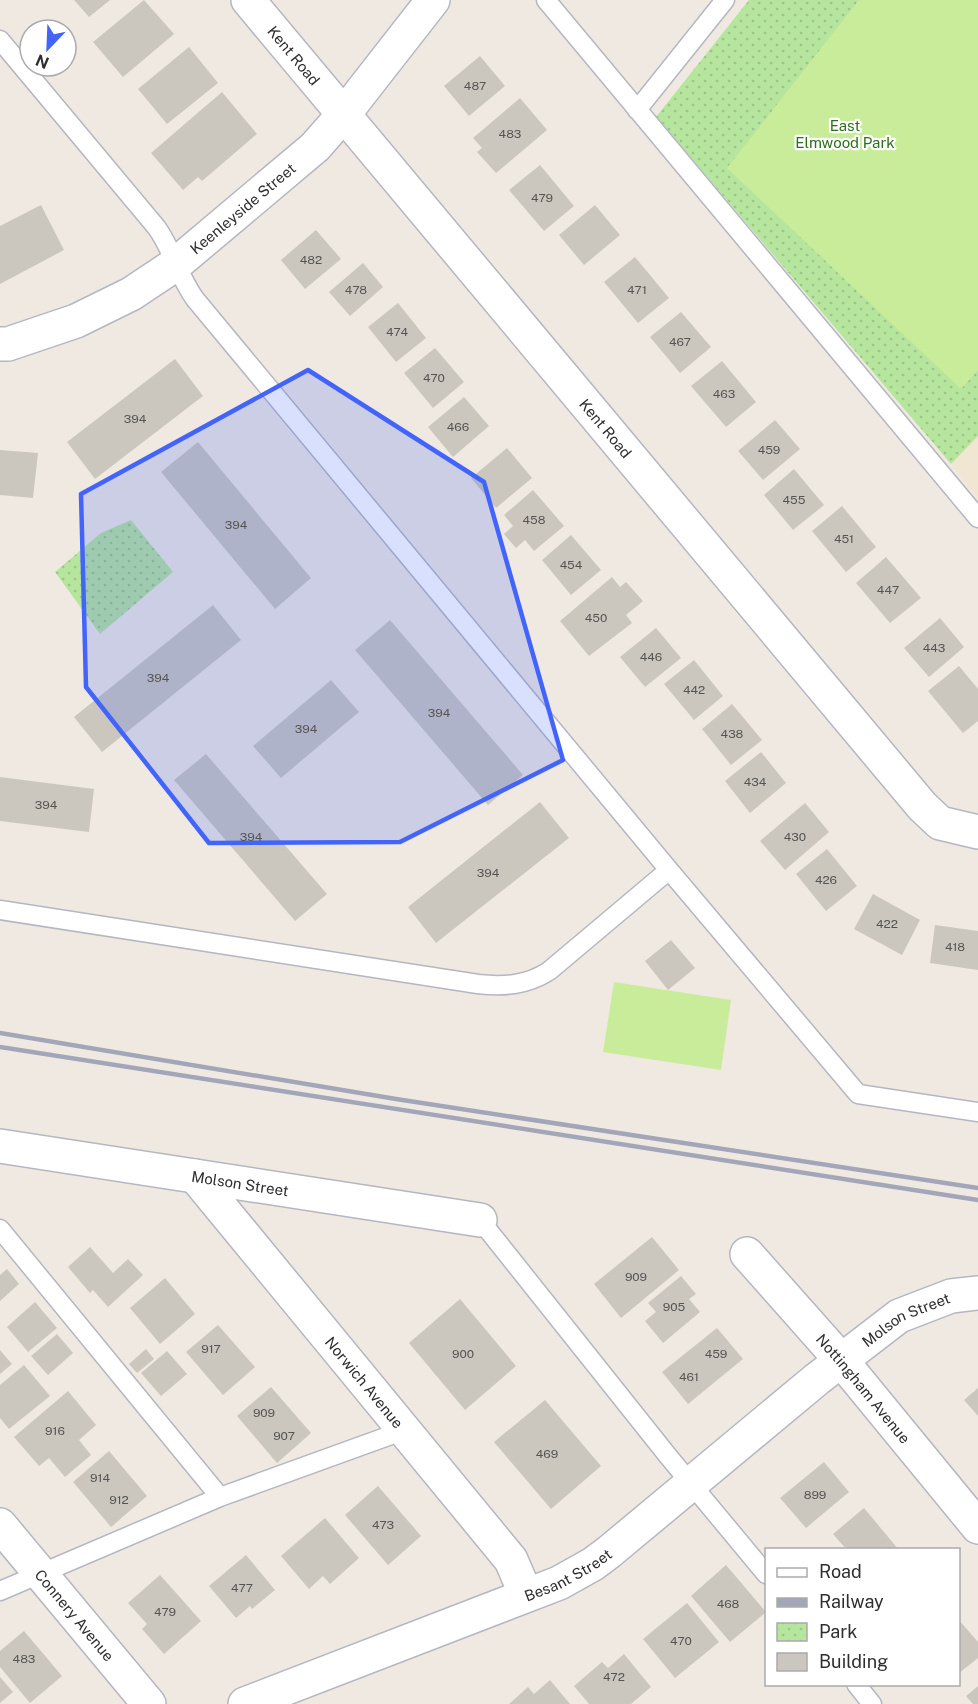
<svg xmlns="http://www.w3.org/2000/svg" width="978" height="1704" viewBox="0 0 978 1704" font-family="'Public Sans',sans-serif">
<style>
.education{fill:#f0e6d1}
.park{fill:url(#park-dots)}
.pitch{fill:#c9ec9a}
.building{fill:#cbc7bf}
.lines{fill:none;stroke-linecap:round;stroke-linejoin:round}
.service-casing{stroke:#b4b7c1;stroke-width:21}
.minor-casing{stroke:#b4b7c1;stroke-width:36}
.service{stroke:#fff;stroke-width:18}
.minor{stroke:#fff;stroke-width:33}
.rail{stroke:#a3a6b8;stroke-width:4.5}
.marked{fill:#4264fb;fill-opacity:0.2;stroke:#4264fb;stroke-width:4.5;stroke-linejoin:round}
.labels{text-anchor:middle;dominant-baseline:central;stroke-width:4.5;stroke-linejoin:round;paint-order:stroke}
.number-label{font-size:12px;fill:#555452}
.street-label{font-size:15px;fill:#2e2e2e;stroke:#fff}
.park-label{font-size:15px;fill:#2c6e1b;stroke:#fff}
</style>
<defs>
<pattern id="park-dots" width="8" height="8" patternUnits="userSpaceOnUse" patternTransform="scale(1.5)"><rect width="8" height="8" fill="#b6e59e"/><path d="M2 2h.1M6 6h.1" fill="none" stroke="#9dc588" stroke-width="1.8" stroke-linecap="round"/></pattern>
</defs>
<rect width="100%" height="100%" fill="#efe9e1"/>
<path class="education" d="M978,436v62l-27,-34z"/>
<path class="park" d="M749,0h229v436l-27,28 -295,-347z
M131,520l42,52 -73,62 -45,-62 46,-39z"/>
<path class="pitch" d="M859,0h119v370l-17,19 -234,-221z
M614,982l117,18 -10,70 -118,-18z"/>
<path class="building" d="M74,0h36l-21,17z
M144,0l30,34 -51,43 -30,-35z
M189,47l29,36 -51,41 -29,-35z
M480,56l25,30 -36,30 -25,-30z
M222,92l35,42 -55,47 -4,-4 -15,13 -32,-37z
M520,98l27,32 -51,43 -19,-21 5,-4 -9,-10z
M540,165l34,41 -30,25 -35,-41z
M41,205l23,45 -64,34v-58z
M595,205l25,30 -36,30 -25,-30z
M316,230l25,29 -36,30 -24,-29z
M635,257l34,41 -31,25 -34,-41z
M363,263l20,24 -33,29 -21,-24z
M398,303l28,35 -30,24 -28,-35z
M681,312l30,35 -31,26 -30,-36z
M435,348l29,34 -31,26 -29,-35z
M175,359l28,37 -108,83 -28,-37z
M722,361l34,41 -30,25 -35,-41z
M464,397l25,29 -36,31 -25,-30z
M775,420l25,29 -37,31 -25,-29z
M198,442l113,136 -36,31 -114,-137z
M507,448l25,30 -36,30 -25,-30z
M0,450l38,3 -5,45 -33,-3z
M794,469l30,36 -31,25 -29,-35z
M533,490l31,36 -30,25 -9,-11 -9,8 -12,-14 9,-8 -9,-11z
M842,506l34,41 -30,25 -34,-41z
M571,535l30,35 -30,25 -29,-35z
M886,557l35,41 -31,25 -34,-40z
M612,577l8,10 6,-5 17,19 -17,14 6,8 -43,33 -29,-35z
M213,605l28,35 -139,112 -28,-35z
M940,618l24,29 -35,30 -25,-29z
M390,620l133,155 -35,30 -133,-155z
M656,628l25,30 -36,29 -25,-30z
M694,660l29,36 -29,24 -30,-36z
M959,666l19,23v32l-15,12 -35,-42z
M331,680l28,32 -78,66 -28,-32z
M732,704l30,36 -31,25 -29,-36z
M761,752l25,31 -36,30 -25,-32z
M206,754l121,140 -32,27 -121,-141z
M0,777l94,12 -5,43 -89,-11z
M540,802l29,36 -133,105 -28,-36z
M805,803l24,29 -44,38 -25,-29z
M827,849l30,37 -31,25 -30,-37z
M873,894l47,26 -18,35 -48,-26z
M935,925l43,6v39l-48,-7z
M671,940l24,28 -27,22 -23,-29z
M652,1237l27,33 -58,48 -27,-34z
M90,1247l23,26 15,-14 15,16 -35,32 -15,-17 -3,3 -22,-26z
M7,1269l12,15 -19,17v-26z
M681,1276l15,18 -7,5 11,13 -37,31 -18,-22 11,-9 -8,-9z
M165,1278l30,36 -35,30 -30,-36z
M460,1299l56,67 -51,44 -56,-67z
M35,1302l22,26 -29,24 -21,-25z
M218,1325l37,42 -32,28 -37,-43z
M717,1328l26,31 -55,45 -26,-32z
M57,1334l16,19 -25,22 -17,-19z
M146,1349l8,10 -17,14 -8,-9z
M0,1350l12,14 -12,10z
M167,1351l20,23 -26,22 -20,-23z
M24,1365l26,31 -41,33 -9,-11v-33z
M271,1387l40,46 -34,30 -40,-47z
M978,1388v28l-14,-16z
M68,1391l28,34 -17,15 12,15 -26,22 -16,-19 -10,8 -25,-29z
M545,1400l56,66 -50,43 -57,-67z
M109,1451l38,45 -36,31 -38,-45z
M824,1462l25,30 -43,36 -26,-30z
M378,1486l43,50 -33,29 -43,-50z
M864,1508l35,42h-52l-14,-16z
M325,1518l34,40 -29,26 -7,-8 -14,13 -28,-33z
M246,1555l29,35 -23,19 -2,-3 -14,12 -27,-32z
M726,1565l40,47 -36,30 -39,-46z
M160,1575l41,46 -37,33 -22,-25 5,-5 -19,-21z
M687,1603l32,39 -44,36 -32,-39z
M958,1619l20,23v16l-20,16z
M24,1631l38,45 -32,27 -30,-36v-16z
M624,1654l27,33 -20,17h-42l-15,-18 28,-24 6,6z
M0,1677l13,15 -13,11z
M550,1680l20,24h-61l19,-17 6,7z
M978,1686v18h-5l-7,-8z"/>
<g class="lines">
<g class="service-casing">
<path id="service" d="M546,0l432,518
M0,40l157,188c16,23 22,49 38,71l474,571 189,224 120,18
M637,110l88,-110
M0,910l478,74c27,3 49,1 71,-13l120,-101
M480,1220l188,236 98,118
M0,1229l220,268
M0,1591l220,-94 185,-67
M856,1684l16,20"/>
</g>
<g class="minor-casing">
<g id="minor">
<path id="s1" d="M248,0l674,806 18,17 38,9"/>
<path id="s2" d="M0,344h8l68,-23 55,-27 45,-30 139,-117 29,-33 89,-114"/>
<path id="s3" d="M0,1146l480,74"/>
<path id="s4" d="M195,1176l316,384 15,35"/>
<path id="s5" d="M747,1254l94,106 137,167"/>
<path id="s6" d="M0,1525l149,179"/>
<path id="s7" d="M245,1704l314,-121 34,-19 16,-12 208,-173 82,-63 52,-20 27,-3"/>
</g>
</g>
<use href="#service" class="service"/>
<use href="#minor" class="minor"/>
<path class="rail" d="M0,1033l396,66 582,89
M0,1047l978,153"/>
</g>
<path class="marked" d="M308,370l176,112 79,278 -163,82 -191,1 -123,-156 -5,-193z"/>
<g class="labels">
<g class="number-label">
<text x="475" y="86">487</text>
<text x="510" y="134">483</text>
<text x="542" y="198">479</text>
<text x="311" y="260">482</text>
<text x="356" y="290">478</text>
<text x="637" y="290">471</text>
<text x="397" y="332">474</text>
<text x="680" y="342">467</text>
<text x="434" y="378">470</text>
<text x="724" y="394">463</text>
<text x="135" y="419">394</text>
<text x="458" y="427">466</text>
<text x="769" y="450">459</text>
<text x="794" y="500">455</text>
<text x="534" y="520">458</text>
<text x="236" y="525">394</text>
<text x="844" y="539">451</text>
<text x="571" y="565">454</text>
<text x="888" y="590">447</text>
<text x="596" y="618">450</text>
<text x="934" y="648">443</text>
<text x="651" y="657">446</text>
<text x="158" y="678">394</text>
<text x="694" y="690">442</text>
<text x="439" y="713">394</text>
<text x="306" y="729">394</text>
<text x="732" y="734">438</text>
<text x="755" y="782">434</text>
<text x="46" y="805">394</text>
<text x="251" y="837">394</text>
<text x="795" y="837">430</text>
<text x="488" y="873">394</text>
<text x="826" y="880">426</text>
<text x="887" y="924">422</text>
<text x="955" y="947">418</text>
<text x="636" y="1277">909</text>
<text x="674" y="1307">905</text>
<text x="211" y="1349">917</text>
<text x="463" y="1354">900</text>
<text x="716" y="1354">459</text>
<text x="689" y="1377">461</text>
<text x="264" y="1413">909</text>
<text x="55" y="1431">916</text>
<text x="284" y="1436">907</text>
<text x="547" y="1454">469</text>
<text x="100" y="1478">914</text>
<text x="815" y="1495">899</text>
<text x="119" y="1500">912</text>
<text x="383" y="1525">473</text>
<text x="242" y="1588">477</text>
<text x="728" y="1604">468</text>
<text x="165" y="1612">479</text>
<text x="681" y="1641">470</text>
<text x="24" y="1659">483</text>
<text x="614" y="1677">472</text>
</g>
<g class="street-label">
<text stroke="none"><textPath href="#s1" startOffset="72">Kent Road</textPath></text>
<text stroke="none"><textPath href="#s2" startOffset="282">Keenleyside Street</textPath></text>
<text stroke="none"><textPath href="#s1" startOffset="558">Kent Road</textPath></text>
<text stroke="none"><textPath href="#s3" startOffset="243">Molson Street</textPath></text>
<text stroke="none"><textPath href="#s7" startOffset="774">Molson Street</textPath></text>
<text stroke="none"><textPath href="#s4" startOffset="267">Norwich Avenue</textPath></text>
<text stroke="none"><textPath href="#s5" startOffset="178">Nottingham Avenue</textPath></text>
<text stroke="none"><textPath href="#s7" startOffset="348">Besant Street</textPath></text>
<text stroke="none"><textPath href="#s6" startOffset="117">Connery Avenue</textPath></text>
</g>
<g class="park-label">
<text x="845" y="125">East<tspan x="845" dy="17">Elmwood Park</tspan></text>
</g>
</g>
<rect x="765" y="1548" width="195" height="138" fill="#ffffff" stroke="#ababab" stroke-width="1.5"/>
<rect x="777" y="1568" width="30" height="9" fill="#ffffff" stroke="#ababab" stroke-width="1.5"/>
<text x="819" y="1578" font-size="18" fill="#2e2e2e">Road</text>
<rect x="777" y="1598" width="30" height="9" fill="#a3a6b8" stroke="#ababab" stroke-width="1.5"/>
<text x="819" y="1608" font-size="18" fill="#2e2e2e">Railway</text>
<rect x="777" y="1623" width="30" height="18" fill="url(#park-dots)" stroke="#ababab" stroke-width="1.5"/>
<text x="819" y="1638" font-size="18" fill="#2e2e2e">Park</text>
<rect x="777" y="1653" width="30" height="18" fill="#cbc7bf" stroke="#ababab" stroke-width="1.5"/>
<text x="819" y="1668" font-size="18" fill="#2e2e2e">Building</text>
<g transform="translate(48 48) rotate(203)"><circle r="28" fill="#ffffff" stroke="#ababab" stroke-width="1.5"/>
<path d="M0-4.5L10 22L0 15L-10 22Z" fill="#4264fb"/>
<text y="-9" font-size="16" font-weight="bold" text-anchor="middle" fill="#2e2e2e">N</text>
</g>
</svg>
